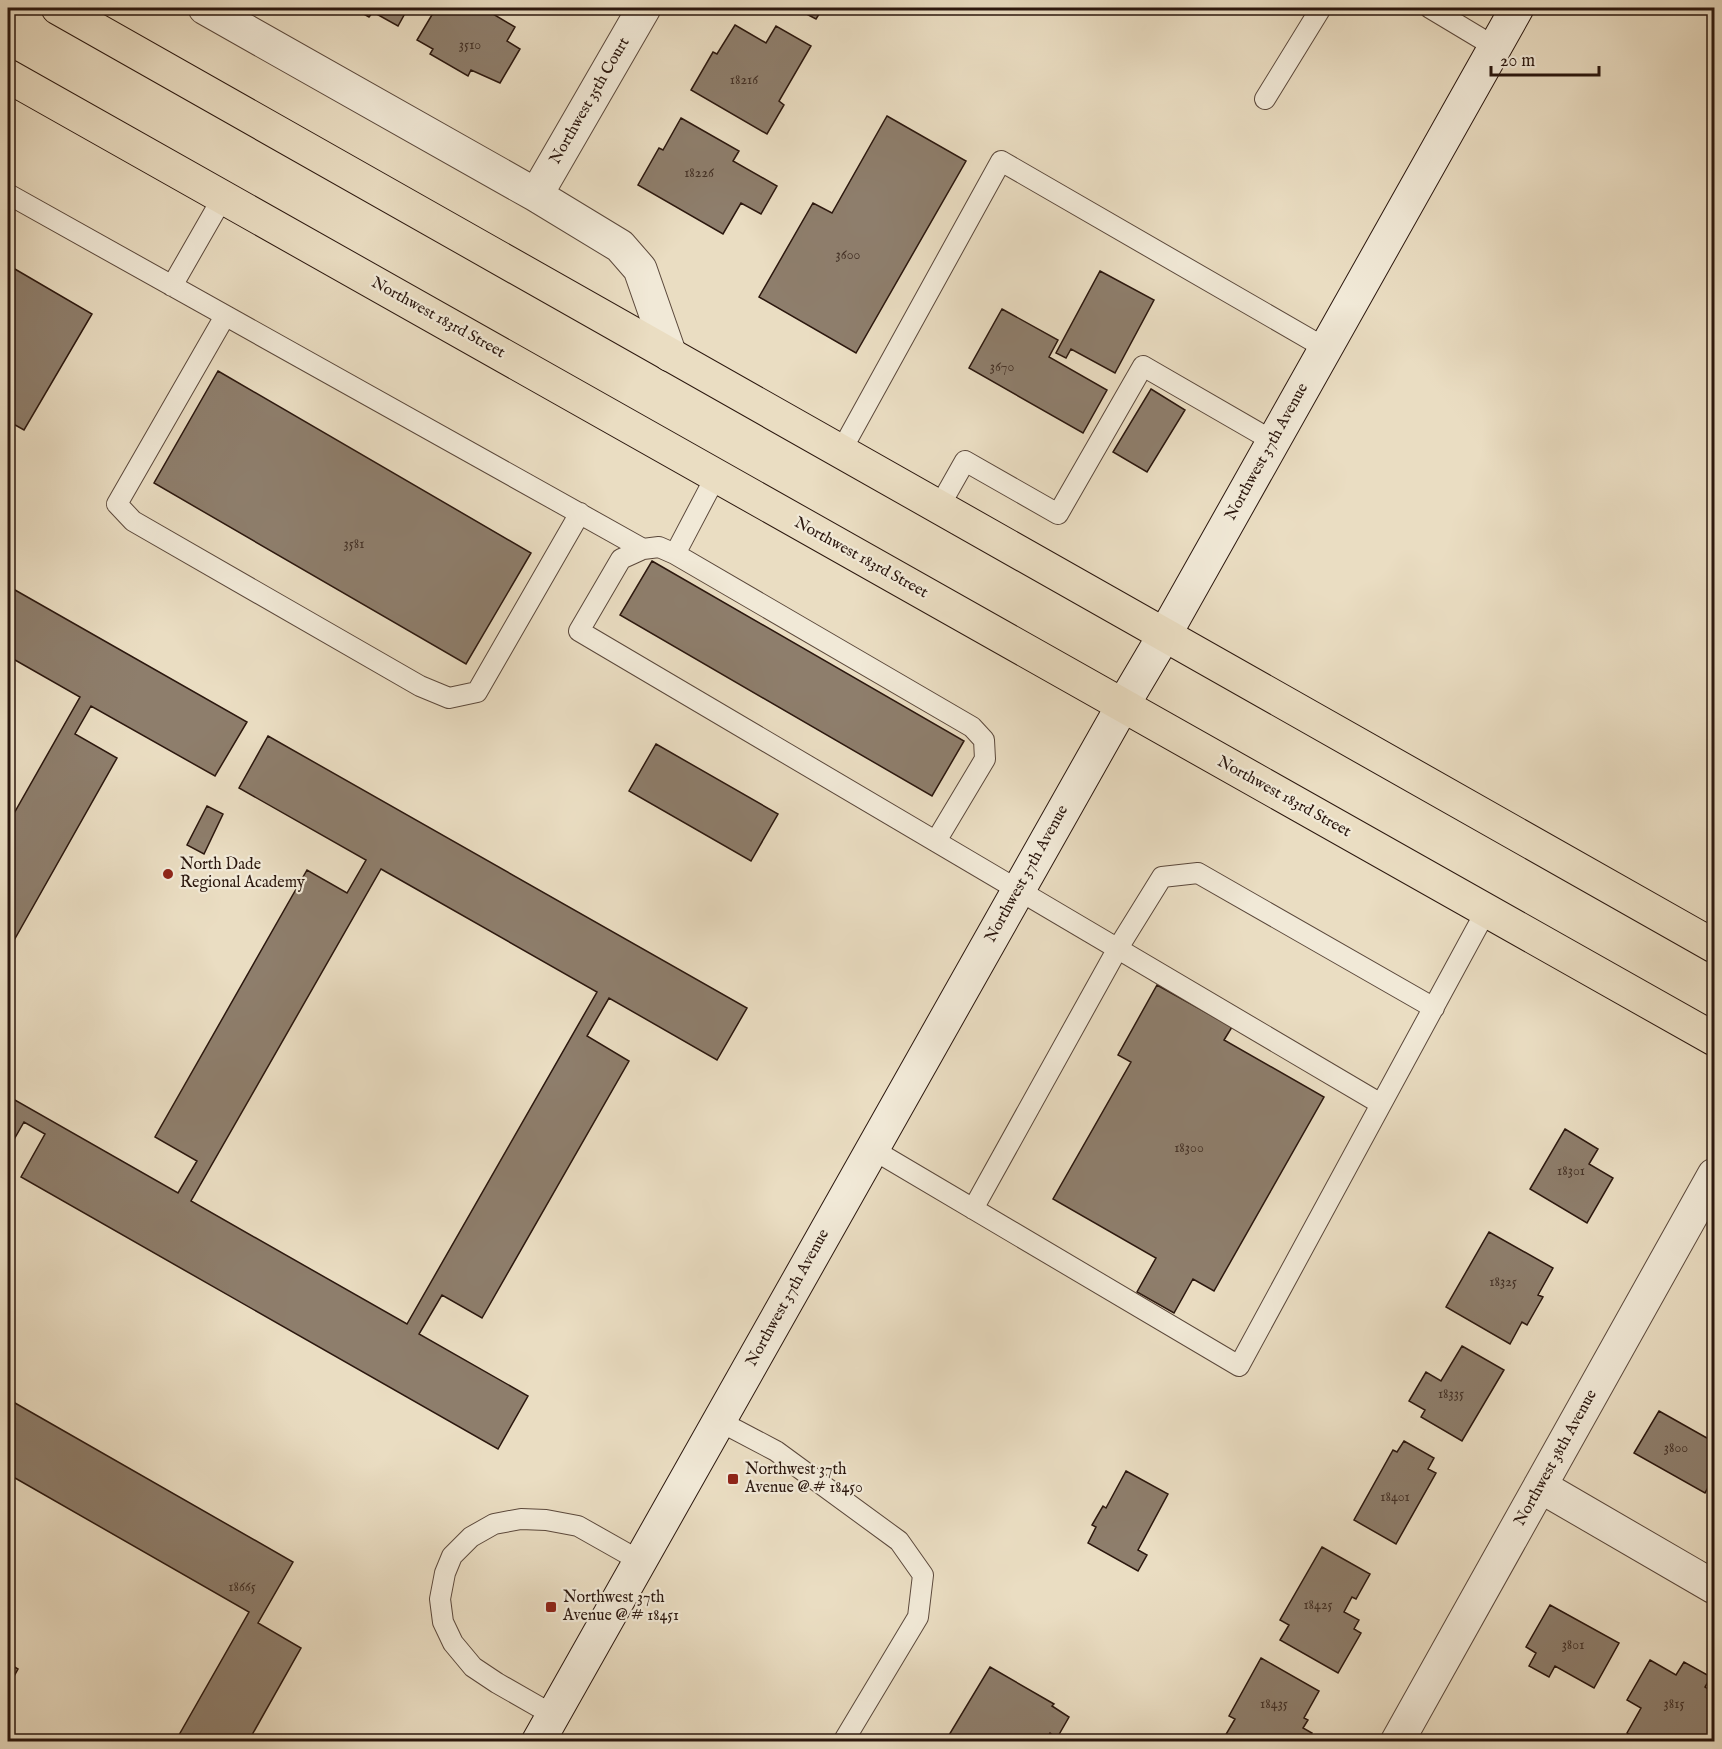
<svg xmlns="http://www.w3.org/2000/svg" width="1722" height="1749" viewBox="0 0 1722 1749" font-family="'IM FELL English',serif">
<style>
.building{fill:#8e7e6c;stroke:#2b170e;stroke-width:1.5;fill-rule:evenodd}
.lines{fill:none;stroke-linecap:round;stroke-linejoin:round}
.service-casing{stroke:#5b483b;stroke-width:22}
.minor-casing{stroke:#5b483b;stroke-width:35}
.secondary-casing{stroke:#2b170e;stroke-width:35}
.primary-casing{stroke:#2b170e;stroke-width:35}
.service{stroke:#f1e9d7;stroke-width:20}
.minor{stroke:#f1e9d7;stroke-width:33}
.secondary{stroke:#f1e9d7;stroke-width:33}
.primary{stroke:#eaddc2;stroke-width:33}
.poi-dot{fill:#8f2418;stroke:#f1e9d7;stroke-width:2}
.labels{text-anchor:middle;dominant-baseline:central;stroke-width:4.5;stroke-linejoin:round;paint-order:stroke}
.number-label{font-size:14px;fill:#443126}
.street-label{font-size:16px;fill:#2b170e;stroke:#f1e9d7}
.poi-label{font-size:16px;fill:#2b170e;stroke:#f1e9d7;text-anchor:start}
</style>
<rect width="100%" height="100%" fill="#eaddc2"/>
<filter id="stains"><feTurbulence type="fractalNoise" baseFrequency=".00333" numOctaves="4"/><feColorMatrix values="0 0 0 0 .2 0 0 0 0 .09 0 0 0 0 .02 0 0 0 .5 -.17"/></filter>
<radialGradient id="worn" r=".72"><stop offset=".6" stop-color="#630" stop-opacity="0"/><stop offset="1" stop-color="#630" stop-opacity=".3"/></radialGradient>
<path class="building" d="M353,8h55l-10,18 -25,-14 -4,5z
M436,8h47l32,19 -8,14 13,8 -20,34 -29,-13 -3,6 -38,-22 3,-5 -16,-9z
M795,8h28l-7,11z
M735,25l31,18 10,-17 35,20 -32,55 5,4 -17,29 -76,-44 22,-38 4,2z
M887,116l79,45 -110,192 -97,-56 54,-94 19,10z
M681,118l58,33 -6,10 44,25 -16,28 -20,-11 -18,31 -85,-49 21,-37 4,2z
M8,265l84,49 -68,116 -16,-9z
M1100,271l54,29 -39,73 -44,-24 -5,9 -10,-5z
M1002,309l56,31 -9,17 58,33 -24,43 -114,-65z
M218,371l313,182 -65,111 -312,-181z
M1151,389l34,21 -38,62 -34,-20z
M652,561l312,180 -32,55 -312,-181z
M8,586l239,136 -32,54 -124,-70 -16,28 42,24 -109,193v-127l72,-127 -72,-41z
M268,736l479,272 -30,52 -108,-62 -22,38 42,25 -147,257 -40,-23 -23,39 109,62 -30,53 -477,-272 24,-43 -21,-12 -16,28v-54l170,97 19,-32 -42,-24 152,-267 40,23 19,-33 -127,-72zM381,869l216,123 -190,332 -216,-123z
M656,744l122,70 -27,47 -122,-70z
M207,806l16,8 -19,40 -17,-9z
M1157,985l75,42 -8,13 100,57 -110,194 -21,-12 -19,34 -37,-21 19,-34 -103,-59 78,-137 -13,-7z
M1565,1129l33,20 -9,15 24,14 -26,45 -57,-34z
M1489,1232l64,36 -15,27 5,2 -16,28 -5,-3 -12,22 -64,-37z
M1462,1346l42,24 -42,71 -41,-24 4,-7 -16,-9 17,-29 15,9z
M8,1399l285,163 -35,61 43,25 -53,94h-73l74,-130 -241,-138z
M1659,1411l55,31v34l-9,17 -71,-40z
M1404,1441l30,17 -6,11 8,4 -40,71 -42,-24 39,-70 4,2z
M1126,1471l42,23 -30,56 9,5 -9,16 -50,-28 8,-16 -4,-2 11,-19 3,2z
M1322,1547l48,27 -14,25 -4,-2 -8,15 15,8 -5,9 7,4 -23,40 -58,-33 9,-15 -9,-5z
M1550,1605l69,38 -25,45 -39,-22 -6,11 -20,-11 7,-13 -10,-6z
M1261,1658l58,33 -15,27 4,2 -5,8 9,5 -5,9h-72l-10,-6 10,-17 -6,-3z
M1650,1660l26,15 8,-13 27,15 -6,10 9,6v49h-73l-14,-9 14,-25 -14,-8z
M8,1663l10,6 -10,18z
M990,1667l64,37 -2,2 17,11 -12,21 -7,-5 -5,9 -99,-2z"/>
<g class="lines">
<g class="service-casing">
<path id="service" d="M1430,8l65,39
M1265,99l56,-91
M8,194l635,355
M172,286l51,-89
M225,316l-108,188 16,17 287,165 29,12 28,-6 103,-179
M841,451l160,-290 324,187
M939,507l26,-46 93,53 85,-148 130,75
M675,554l41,-78
M936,841l49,-82 -1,-19 -12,-13 -297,-173 -16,-7 -16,2 -22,10 -42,72c268,157 535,315 802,473
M872,1149l367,217 247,-455
M973,1209l145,-261 44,-71 36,-4 236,135
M719,1421l57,30 123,90 24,34 -5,42 -75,125
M553,1715l-56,-32 -24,-16 -20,-24 -10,-21 -3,-23 5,-26 7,-17 19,-19 23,-13 27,-5 25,1 32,6 62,35"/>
</g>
<g class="minor-casing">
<path id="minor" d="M205,8l331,187 84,51 20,23 30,86
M536,195l108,-187
M1540,1486l174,101
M1397,1742l317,-567"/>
</g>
<g class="secondary-casing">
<path id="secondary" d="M538,1742l585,-1037 42,-71 352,-626"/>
</g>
<g class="primary-casing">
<path id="primary" d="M58,8l1656,938
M8,76l1706,963"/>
</g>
<use href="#service" class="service"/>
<use href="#minor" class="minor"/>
<use href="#secondary" class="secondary"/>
<use href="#primary" class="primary"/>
</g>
<g class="poi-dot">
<circle cx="168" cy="874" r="6"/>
<rect x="727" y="1473" width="12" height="12" rx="3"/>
<rect x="545" y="1601" width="12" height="12" rx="3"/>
</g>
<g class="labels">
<g class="number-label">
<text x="470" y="45">3510</text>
<text x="744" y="80">18216</text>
<text x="699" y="173">18226</text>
<text x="848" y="255">3600</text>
<text x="1002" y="367">3670</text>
<text x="354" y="544">3581</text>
<text x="1189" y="1148">18300</text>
<text x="1571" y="1171">18301</text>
<text x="1503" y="1282">18325</text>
<text x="1451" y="1394">18335</text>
<text x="1676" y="1448">3800</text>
<text x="1395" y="1497">18401</text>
<text x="242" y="1587">18665</text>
<text x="1318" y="1605">18425</text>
<text x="1573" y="1645">3801</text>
<text x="1274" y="1704">18435</text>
<text x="1674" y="1704">3815</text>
</g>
<g class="street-label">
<text transform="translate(590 101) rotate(-60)">Northwest 35th Court</text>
<text transform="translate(438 318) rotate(29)">Northwest 183rd Street</text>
<text transform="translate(1267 452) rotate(-61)">Northwest 37th Avenue</text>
<text transform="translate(861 558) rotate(29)">Northwest 183rd Street</text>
<text transform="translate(1284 797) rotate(29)">Northwest 183rd Street</text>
<text transform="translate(1027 874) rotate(-61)">Northwest 37th Avenue</text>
<text transform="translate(788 1298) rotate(-61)">Northwest 37th Avenue</text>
<text transform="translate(1556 1458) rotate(-61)">Northwest 38th Avenue</text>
</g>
<g class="poi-label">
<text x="180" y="865">North Dade<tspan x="180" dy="18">Regional Academy</tspan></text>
<text x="745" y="1470">Northwest 37th<tspan x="745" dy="18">Avenue @ # 18450</tspan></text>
<text x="563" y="1598">Northwest 37th<tspan x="563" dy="18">Avenue @ # 18451</tspan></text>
</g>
</g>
<rect width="1722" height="1749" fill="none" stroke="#eaddc2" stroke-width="30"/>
<rect x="9" y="9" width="1704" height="1731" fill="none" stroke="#2b170e" stroke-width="3"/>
<rect x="15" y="15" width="1692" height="1719" fill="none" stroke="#2b170e" stroke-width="1.5"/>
<path d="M1491 66v9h108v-9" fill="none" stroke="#2b170e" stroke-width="3"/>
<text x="1500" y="66" font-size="18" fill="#2b170e" stroke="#f1e9d7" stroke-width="4.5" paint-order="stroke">20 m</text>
<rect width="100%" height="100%" filter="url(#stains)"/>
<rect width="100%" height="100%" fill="url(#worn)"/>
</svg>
